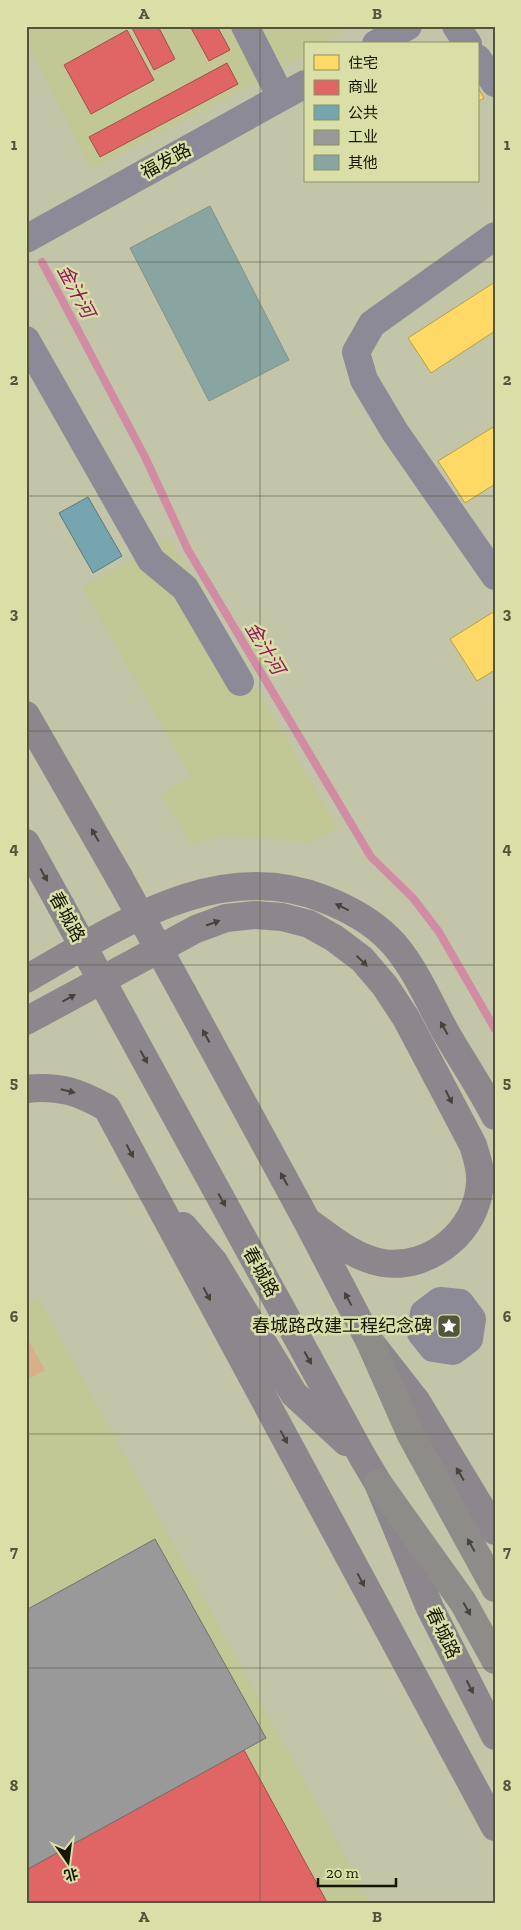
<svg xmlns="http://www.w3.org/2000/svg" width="521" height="1930" viewBox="0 0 521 1930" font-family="'Zilla Slab','Noto Sans SC',serif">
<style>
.built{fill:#c2c796}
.green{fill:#d7af88}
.homes{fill:#ffd966;stroke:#b99f48}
.shops{fill:#e06666;stroke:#a34e48}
.public{fill:#76a5af;stroke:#597a7b}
.industry{fill:#999;stroke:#72726c}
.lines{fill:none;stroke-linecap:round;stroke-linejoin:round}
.stream{stroke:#d18ca3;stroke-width:8}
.building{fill:#89a5a2;stroke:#849188}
.minor{stroke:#8c8a96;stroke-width:28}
.major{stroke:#8b878d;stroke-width:28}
.highway{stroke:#8e8c89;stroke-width:28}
.major-bridge{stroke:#8b878d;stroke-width:28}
.oneway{fill:#45443a}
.oneway2{fill:#464639}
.grid{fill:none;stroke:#52543c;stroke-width:1;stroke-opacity:0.55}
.labels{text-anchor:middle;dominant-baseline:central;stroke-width:5;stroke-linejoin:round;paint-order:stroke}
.street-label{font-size:18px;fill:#161703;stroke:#d9dfa6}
.poi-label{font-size:18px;fill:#161703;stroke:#d9dfa6;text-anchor:end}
.water-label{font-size:19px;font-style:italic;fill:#91195c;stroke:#d9dfa6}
.neatline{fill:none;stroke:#52543c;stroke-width:2}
.grid-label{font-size:16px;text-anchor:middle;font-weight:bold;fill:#52543c}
</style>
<rect width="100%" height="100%" fill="#c2c5a7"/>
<path class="built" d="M26,26h325l-29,18h-17v11l-35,21 -179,93 -65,-128z
M169,538l169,290 -30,15 -48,-6 -39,-1 -29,8 -31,-49 30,-19 -109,-189z
M38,1298l334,606h-346v-600z"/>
<path class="green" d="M26,1336l19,34 -19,10z"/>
<path class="homes" d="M477,87l7,11 -7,4z
M495,282v49l-64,42 -23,-35z
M495,426v58l-30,19 -27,-42z
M495,611v59l-18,11 -27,-42z"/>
<path class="shops" d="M131,26h27l17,33 -21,11z
M190,26h27l13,24 -21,11z
M127,30l27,50 -63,34 -27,-49z
M227,63l11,21 -138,73 -11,-20z
M244,1750l84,154h-302v-34z"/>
<path class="public" d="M88,497l34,59 -29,17 -34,-60z"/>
<path class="industry" d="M155,1539l111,199 -240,132v-260z"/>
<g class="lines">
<path class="stream" d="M42,262l103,195 43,93 183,307 42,41 26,34 56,97"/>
</g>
<path class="building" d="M210,206l79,154 -80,41 -79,-153z"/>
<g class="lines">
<path class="minor" d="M245,26l36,71
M456,26l12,18
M376,44l32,-18
M477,58l18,25
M495,236l-123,88 -16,28 8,28 31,52 100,144
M26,239l279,-155
M26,340l125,220 34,28 55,94
M440,1301l20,2 12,16 -3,20 -16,12 -20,-3 -12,-15 3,-20z"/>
<path class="major" d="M26,715l93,162
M26,843l35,63
M26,979c91,-51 190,-123 298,-80 23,9 46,21 64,39 24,23 41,64 57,93 16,28 35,56 50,85
M183,993l124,228 63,121 47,60 78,129
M120,1014l242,442 16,27 52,125 65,128
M26,1021l170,-92 30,-11 29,-3 27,2 27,7 25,14 28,21 23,27 21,32 67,127c4,13 8,24 7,37 -2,48 -49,88 -97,81 -29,-5 -52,-25 -76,-42
M26,1089c33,-4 53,3 81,19l388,719
M183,1226l31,36 80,132 52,48"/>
<path class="highway" d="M370,1342l41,93 84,153
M378,1483l85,119 32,58"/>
<path class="major-bridge" d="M119,877l64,116
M61,906l59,108"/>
</g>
<defs><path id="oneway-solid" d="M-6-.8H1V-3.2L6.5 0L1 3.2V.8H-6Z" transform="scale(1.25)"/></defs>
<g class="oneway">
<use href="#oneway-solid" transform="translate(95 835) rotate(-120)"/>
<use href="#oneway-solid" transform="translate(44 875) rotate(61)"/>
<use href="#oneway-solid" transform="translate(342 907) rotate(-154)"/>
<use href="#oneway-solid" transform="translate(213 923) rotate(-19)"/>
<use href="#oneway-solid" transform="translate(362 961) rotate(44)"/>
<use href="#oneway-solid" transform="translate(69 998) rotate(-29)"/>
<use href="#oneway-solid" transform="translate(444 1028) rotate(-119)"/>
<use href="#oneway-solid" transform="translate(206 1036) rotate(-119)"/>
<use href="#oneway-solid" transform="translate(144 1057) rotate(61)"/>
<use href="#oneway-solid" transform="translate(68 1091) rotate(14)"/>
<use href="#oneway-solid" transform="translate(449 1097) rotate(63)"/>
<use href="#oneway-solid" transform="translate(130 1151) rotate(62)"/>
<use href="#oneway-solid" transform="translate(284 1179) rotate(-119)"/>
<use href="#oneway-solid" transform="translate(222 1200) rotate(61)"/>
<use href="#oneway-solid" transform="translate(207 1294) rotate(62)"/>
<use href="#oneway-solid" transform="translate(348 1299) rotate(-118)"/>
<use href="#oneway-solid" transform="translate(308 1358) rotate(61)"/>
<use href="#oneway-solid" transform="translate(284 1437) rotate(62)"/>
<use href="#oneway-solid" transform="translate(460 1474) rotate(-121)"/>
<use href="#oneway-solid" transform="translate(361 1580) rotate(62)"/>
<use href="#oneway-solid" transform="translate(470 1687) rotate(63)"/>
</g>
<g class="oneway2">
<use href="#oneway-solid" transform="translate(471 1545) rotate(-119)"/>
<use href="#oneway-solid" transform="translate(467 1609) rotate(61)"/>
</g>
<path class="grid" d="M260,26v1878M26,262h469M26,496h469M26,731h469M26,965h469M26,1199h469M26,1434h469M26,1668h469"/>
<defs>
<g id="sight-square" transform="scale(1.25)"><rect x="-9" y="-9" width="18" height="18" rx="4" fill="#52543c" stroke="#d9dfa6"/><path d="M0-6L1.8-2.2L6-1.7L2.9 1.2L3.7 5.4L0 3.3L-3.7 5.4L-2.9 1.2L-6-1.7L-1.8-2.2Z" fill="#fff"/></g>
</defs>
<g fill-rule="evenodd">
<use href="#sight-square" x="449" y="1326"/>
</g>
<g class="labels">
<g class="street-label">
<text transform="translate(166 161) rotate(-29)">福发路</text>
<text transform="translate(67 917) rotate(61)">春城路</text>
<text transform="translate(261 1272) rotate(61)">春城路</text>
<text transform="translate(443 1633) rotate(64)">春城路</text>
</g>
<g class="poi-label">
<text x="432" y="1326">春城路改建工程纪念碑</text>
</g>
<g class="water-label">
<text transform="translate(76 291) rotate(62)">金汁河</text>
<text transform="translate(265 648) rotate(59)">金汁河</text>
</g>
</g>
<rect width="521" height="1930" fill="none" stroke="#d9dfa6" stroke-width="55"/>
<rect x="304" y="42" width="175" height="140" fill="#d9dfa6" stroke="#8b8f65"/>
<rect x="314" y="55" width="25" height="15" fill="#ffd966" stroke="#8b8f65"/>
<text x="348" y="68" font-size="15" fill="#161703">住宅</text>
<rect x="314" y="80" width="25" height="15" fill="#e06666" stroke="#8b8f65"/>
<text x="348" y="92" font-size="15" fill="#161703">商业</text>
<rect x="314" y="105" width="25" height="15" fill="#76a5af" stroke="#8b8f65"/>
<text x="348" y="118" font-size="15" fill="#161703">公共</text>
<rect x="314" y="130" width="25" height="15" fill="#999999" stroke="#8b8f65"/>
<text x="348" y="142" font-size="15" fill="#161703">工业</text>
<rect x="314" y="155" width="25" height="15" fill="#89a5a2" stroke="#8b8f65"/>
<text x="348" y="168" font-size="15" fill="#161703">其他</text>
<g transform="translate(68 1862) rotate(166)" stroke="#d9dfa6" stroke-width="4" paint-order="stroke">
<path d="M0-4L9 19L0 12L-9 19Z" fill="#161703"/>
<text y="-8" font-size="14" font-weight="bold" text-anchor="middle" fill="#161703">北</text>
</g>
<path d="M318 1878v8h78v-8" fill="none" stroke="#161703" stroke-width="2.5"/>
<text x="326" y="1878" font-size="15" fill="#161703" stroke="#d9dfa6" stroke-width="4" paint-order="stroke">20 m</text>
<rect x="28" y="28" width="466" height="1874" class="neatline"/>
<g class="grid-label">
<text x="144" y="19">A</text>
<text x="377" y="19">B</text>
<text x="14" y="150">1</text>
<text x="507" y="150">1</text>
<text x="14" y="385">2</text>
<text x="507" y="385">2</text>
<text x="14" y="619">3</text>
<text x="507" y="619">3</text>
<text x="14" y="854">4</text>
<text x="507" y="854">4</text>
<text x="14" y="1088">5</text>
<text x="507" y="1088">5</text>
<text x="14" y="1322">6</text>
<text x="507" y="1322">6</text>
<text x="14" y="1557">7</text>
<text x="507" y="1557">7</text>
<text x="14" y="1791">8</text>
<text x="507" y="1791">8</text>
<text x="144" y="1922">A</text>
<text x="377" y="1922">B</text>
</g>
</svg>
